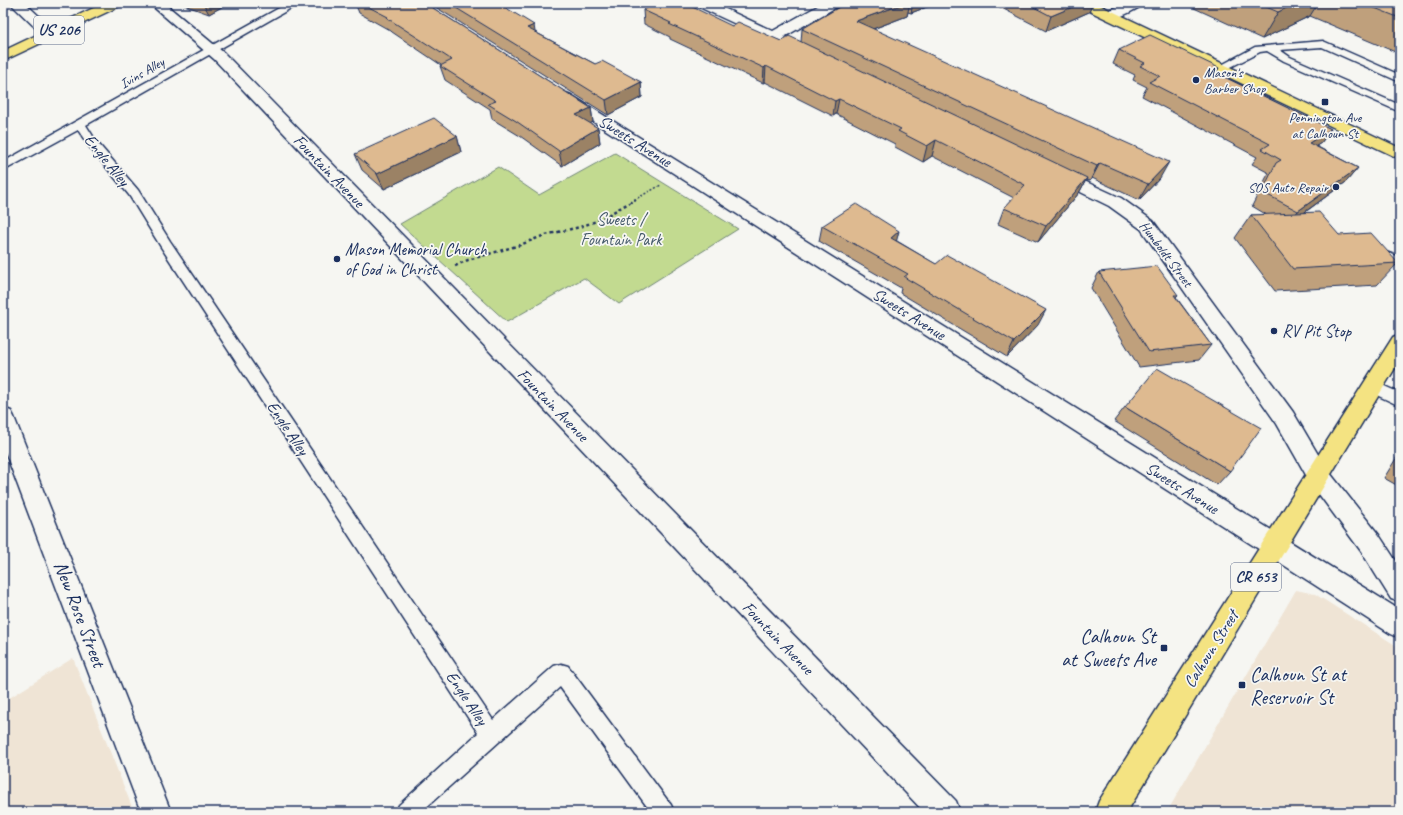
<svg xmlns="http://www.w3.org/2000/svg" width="1403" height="815" viewBox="0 0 1403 815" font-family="Caveat,sans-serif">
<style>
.built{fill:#efe4d5}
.green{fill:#c2da90;stroke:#6e8477}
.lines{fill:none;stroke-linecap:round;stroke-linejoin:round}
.service-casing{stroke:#1b2f5e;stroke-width:3}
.minor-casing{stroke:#1b2f5e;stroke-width:3}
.primary-casing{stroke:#1b2f5e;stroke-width:3}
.path-far1{stroke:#1b2f5e;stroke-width:1.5;stroke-dasharray:2 2;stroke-linecap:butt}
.path{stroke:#1b2f5e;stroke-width:2.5;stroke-dasharray:3 3;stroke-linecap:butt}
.service{fill:#f6f6f2;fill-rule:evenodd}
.minor{fill:#f6f6f2;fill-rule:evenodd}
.primary{fill:#f4e382;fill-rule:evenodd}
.wall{fill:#bfa07c;stroke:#1b2f5e}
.shaded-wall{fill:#9b8265;stroke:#1b2f5e}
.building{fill:#deba90;stroke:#1b2f5e}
.poi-dot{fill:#1b2f5e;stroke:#f6f6f2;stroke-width:1.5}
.labels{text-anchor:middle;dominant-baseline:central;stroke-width:3.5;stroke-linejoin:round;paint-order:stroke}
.far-poi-label{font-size:14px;fill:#1b2f5e;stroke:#f6f6f2;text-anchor:start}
.far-street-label{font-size:14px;fill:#1b2f5e;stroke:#f6f6f2}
.shield{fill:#f6f6f2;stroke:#5d6b8a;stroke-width:1}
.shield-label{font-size:16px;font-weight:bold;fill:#1b2f5e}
.street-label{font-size:17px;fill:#1b2f5e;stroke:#f6f6f2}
.park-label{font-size:17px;fill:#455a6a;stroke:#f6f6f2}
.poi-label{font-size:17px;fill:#1b2f5e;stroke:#f6f6f2;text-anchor:start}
.near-street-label{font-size:20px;fill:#1b2f5e;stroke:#f6f6f2}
.near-poi-label{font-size:20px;fill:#1b2f5e;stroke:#f6f6f2;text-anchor:end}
</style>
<rect width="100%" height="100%" fill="#f6f6f2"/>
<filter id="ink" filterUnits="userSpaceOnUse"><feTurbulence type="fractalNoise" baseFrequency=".025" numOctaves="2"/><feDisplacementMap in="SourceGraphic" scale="8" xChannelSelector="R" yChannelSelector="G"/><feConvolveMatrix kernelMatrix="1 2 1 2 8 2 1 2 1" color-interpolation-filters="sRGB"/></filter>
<g filter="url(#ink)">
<path class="built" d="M1296,590l19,4 85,54v164h-233z
M73,658l61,154h-131v-110z"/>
<path class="green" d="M615,153l123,76 -119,75 -35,-26 -77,44 -107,-98 98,-57 41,28z"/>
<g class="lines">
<g class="service-casing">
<path id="service" d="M288,3h12l-214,122 10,16 42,49 32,51 323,479 61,-54 7,-2 7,2 103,139 3,7h-23l-91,-125 -139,125h-25l3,-7 79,-72 -317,-486 -32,-52 -41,-50 -10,-15 -75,41v-9z
M1323,41l77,34v7l-78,-35 -42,3 10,7 110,48v7l-116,-51 -17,-10 -7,1 -35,18 -4,1 -5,-3 39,-21z
M1377,249l23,8v9l-28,-10 -1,-3 1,-3z
M1373,381l27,12v13l-32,-15 -2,-4 2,-4z"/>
</g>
<g class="minor-casing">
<path id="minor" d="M10,3h15l30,28 2,3 -2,3h-10z
M149,3h15l60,50 732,748 4,11h-36l-710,-753z
M695,3h18l60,28 50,-28h17l-2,3 -54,31 30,14 2,3 -2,3 -5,1 -112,-52z
M1126,3h18l-2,3c-11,5 -25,15 -37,12l-2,-3 2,-3z
M566,93l5,2 829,515v28l-9,-4 -830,-533 -3,-3 3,-3z
M1056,168l65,30 32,23 140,191 33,56 53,67 21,32v35l-9,-3 -30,-48 -51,-69 -33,-58 -136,-195 -32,-23 -59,-29 -2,-4 2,-4z
M3,408l8,3 3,6 157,395h-30l-138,-366z"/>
</g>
<g class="primary-casing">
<path id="primary" d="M104,3h18l-2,3 -117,55v-10z
M1077,3h18l305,145v11l-321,-153z
M1400,334v26l-273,452h-32l4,-11 294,-464z"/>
</g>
<path class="path-far1" d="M634,200l27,-15"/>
<path class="path" d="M455,266l13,-6 52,-15 25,-10 35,-8 19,-7 37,-21"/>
<use href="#service" class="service"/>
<use href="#minor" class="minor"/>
<use href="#primary" class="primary"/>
</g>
<path class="wall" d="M183,3h46l-20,11 -25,-9z
M355,3h70l166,105 2,14 -3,2 8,4 2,15 -38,23 -42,-30 -28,-17 -2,-10 -45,-29 -5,-14 1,-1 -49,-33 -1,-1 -32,-18z
M429,3h69l37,29 60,32 46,18 1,15 -34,18z
M846,3h91l-26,10 -3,-1 -1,4 -34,13 287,149 -21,22 -47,-22 -2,3 -4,-1 -7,13 -41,49 -40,-18 6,-16 10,-10 -82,-42 -9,6 -28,-15v-3l-59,-30 -3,2 -68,-34 -2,1 -93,-44v-2l-26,-13 -1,-14 89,16 49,15 20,1 1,-13z
M992,3h101l-4,9 -43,19z
M1098,3h13l-7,3z
M1183,3h217v51l-90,-38 -48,23z
M1119,50l97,23 115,56 -10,14 -5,3 42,22 -12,14 -42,31 35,22 59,28 -21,22 -102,6 -40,-53 16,-23h16l-15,-9 14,-28 3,-5 -17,-9 5,-7 -115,-61 5,-9 -14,-7 2,-5 -22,-11z
M457,136l4,16 -77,37 -22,-19 -7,-16z
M822,226l75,15 141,84 -31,32 -107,-64 1,-5 -82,-47z
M1099,272l79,23 -2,2 35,48 -12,15 -60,7 -48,-79z
M1125,407l105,64 -13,14 -103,-64z
M1400,452v35l-16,-9z
M1400,518v8l-4,-6z"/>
<path class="shaded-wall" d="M203,3h26l-20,11z
M906,3h4l-3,13 -53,20 2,-15z
M913,3h24l-26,10z
M1082,3h11l-4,9 -43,19 5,-15z
M1105,3h6l-7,3z
M1297,3h21l-8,13 -48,23 16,-27z
M534,25l2,14 -9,-11z
M766,66l-1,16 -2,1 1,-15z
M1219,68l-8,14 1,-11z
M641,82l1,15 -34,18 -2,-15z
M839,99l-3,15 -3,2 2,-15z
M591,108l2,14 -15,8 -2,-15z
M598,128l2,15 -38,23 -3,-15z
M1331,129l-10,14 -22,14 10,-14z
M457,136l4,16 -77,37 -7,-15z
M936,140l-4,16 -9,6 4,-16z
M1169,162l-9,16 -21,22 9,-16z
M1100,163l-8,15 -2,3 7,-15z
M1358,168l-12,14 -59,43 11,-14z
M1087,178l-8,15 -41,49 8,-16z
M899,231l-4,16 -4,-9z
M1046,310l-8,15 -31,32 7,-15z"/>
<path class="building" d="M361,3h64l166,105 -15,7 22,13 -39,23 -43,-30 -28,-17 8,-3 -56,-35 12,-6 -65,-42 1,-1z
M448,3h50l36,22 -7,3 68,36 7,-3 39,21 -35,18z
M657,3h27l48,23 6,-4 43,19 8,-5 298,142 -41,48 -42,-18 21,-23 -89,-45 -9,6 -29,-15 3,-2 -62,-30 -4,2 -69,-35 -2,2 -95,-44 2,-1 -28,-13z
M846,3h60l-50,18 313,141 -21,22 -48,-21 -3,3 -295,-137z
M1026,3h56l-31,13z
M1257,3h40l-19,9z
M1362,3h38v15z
M1150,35l69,33 -7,3 119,58 -22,14 49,25 -60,43 -36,-19 14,-29 5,-3 -19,-11 8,-5 -121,-62 11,-6 -20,-10 5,-3 -26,-13z
M434,118l23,18 -80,38 -22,-20z
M856,204l43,27 -8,7 45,26 11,-9 99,55 -32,32 -110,-65 4,-3 -86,-48z
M1319,212l20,23 32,-2 27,30 -105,6 -42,-54z
M1157,266l21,29h-4l37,50 -62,7 -50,-80z
M1157,368l104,60 -31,43 -105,-64z"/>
</g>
<g class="poi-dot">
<circle cx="1196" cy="80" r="4"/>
<rect x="1321" y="98" width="8" height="8" rx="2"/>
<circle cx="1336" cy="187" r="4"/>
<circle cx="337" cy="259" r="4"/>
<circle cx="1274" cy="331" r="4"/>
<rect x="1160" y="644" width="8" height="8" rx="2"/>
<rect x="1238" y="681" width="8" height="8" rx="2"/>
</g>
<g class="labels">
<g class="far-poi-label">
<text x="1204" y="72">Mason's<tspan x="1204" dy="16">Barber Shop</tspan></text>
<text x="1325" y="117" text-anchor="middle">Pennington Ave<tspan x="1325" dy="16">at Calhoun St</tspan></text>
<text x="1328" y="187" text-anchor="end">SOS Auto Repair</text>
</g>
<g class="far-street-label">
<text transform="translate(142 73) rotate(-30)">Ivins Alley</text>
<text transform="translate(1166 254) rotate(53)">Humboldt Street</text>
</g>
<g class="shield">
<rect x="34" y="16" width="50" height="28" rx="3"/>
<rect x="1231" y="563" width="50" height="28" rx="3"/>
</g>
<g class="shield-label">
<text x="59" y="30">US 206</text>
<text x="1256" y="577">CR 653</text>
</g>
<g class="street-label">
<text transform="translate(635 141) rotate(32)">Sweets Avenue</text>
<text transform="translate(107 160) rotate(51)">Engle Alley</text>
<text transform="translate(329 171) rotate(46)">Fountain Avenue</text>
<text transform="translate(909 314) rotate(32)">Sweets Avenue</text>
<text transform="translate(553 405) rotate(46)">Fountain Avenue</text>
<text transform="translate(288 428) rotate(56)">Engle Alley</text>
<text transform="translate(1182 488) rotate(32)">Sweets Avenue</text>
<text transform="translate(778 638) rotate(46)">Fountain Avenue</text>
<text transform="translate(1211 649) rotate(-58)">Calhoun Street</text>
<text transform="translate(467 698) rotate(56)">Engle Alley</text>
</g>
<g class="park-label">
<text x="621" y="219">Sweets /<tspan x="621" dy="20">Fountain Park</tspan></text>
</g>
<g class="poi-label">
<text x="345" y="249">Mason Memorial Church<tspan x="345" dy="20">of God in Christ</tspan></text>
<text x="1282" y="331">RV Pit Stop</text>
</g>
<g class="near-street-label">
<text transform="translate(80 614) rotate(69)">New Rose Street</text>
</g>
<g class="near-poi-label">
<text x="1156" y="636">Calhoun St<tspan x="1156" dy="23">at Sweets Ave</tspan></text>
<text x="1250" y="674" text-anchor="start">Calhoun St at<tspan x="1250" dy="23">Reservoir St</tspan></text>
</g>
</g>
<rect width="1403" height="815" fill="none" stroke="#f6f6f2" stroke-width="16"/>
<rect x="8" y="8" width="1387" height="799" fill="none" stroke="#1b2f5e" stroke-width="1.5" filter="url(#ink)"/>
</svg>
